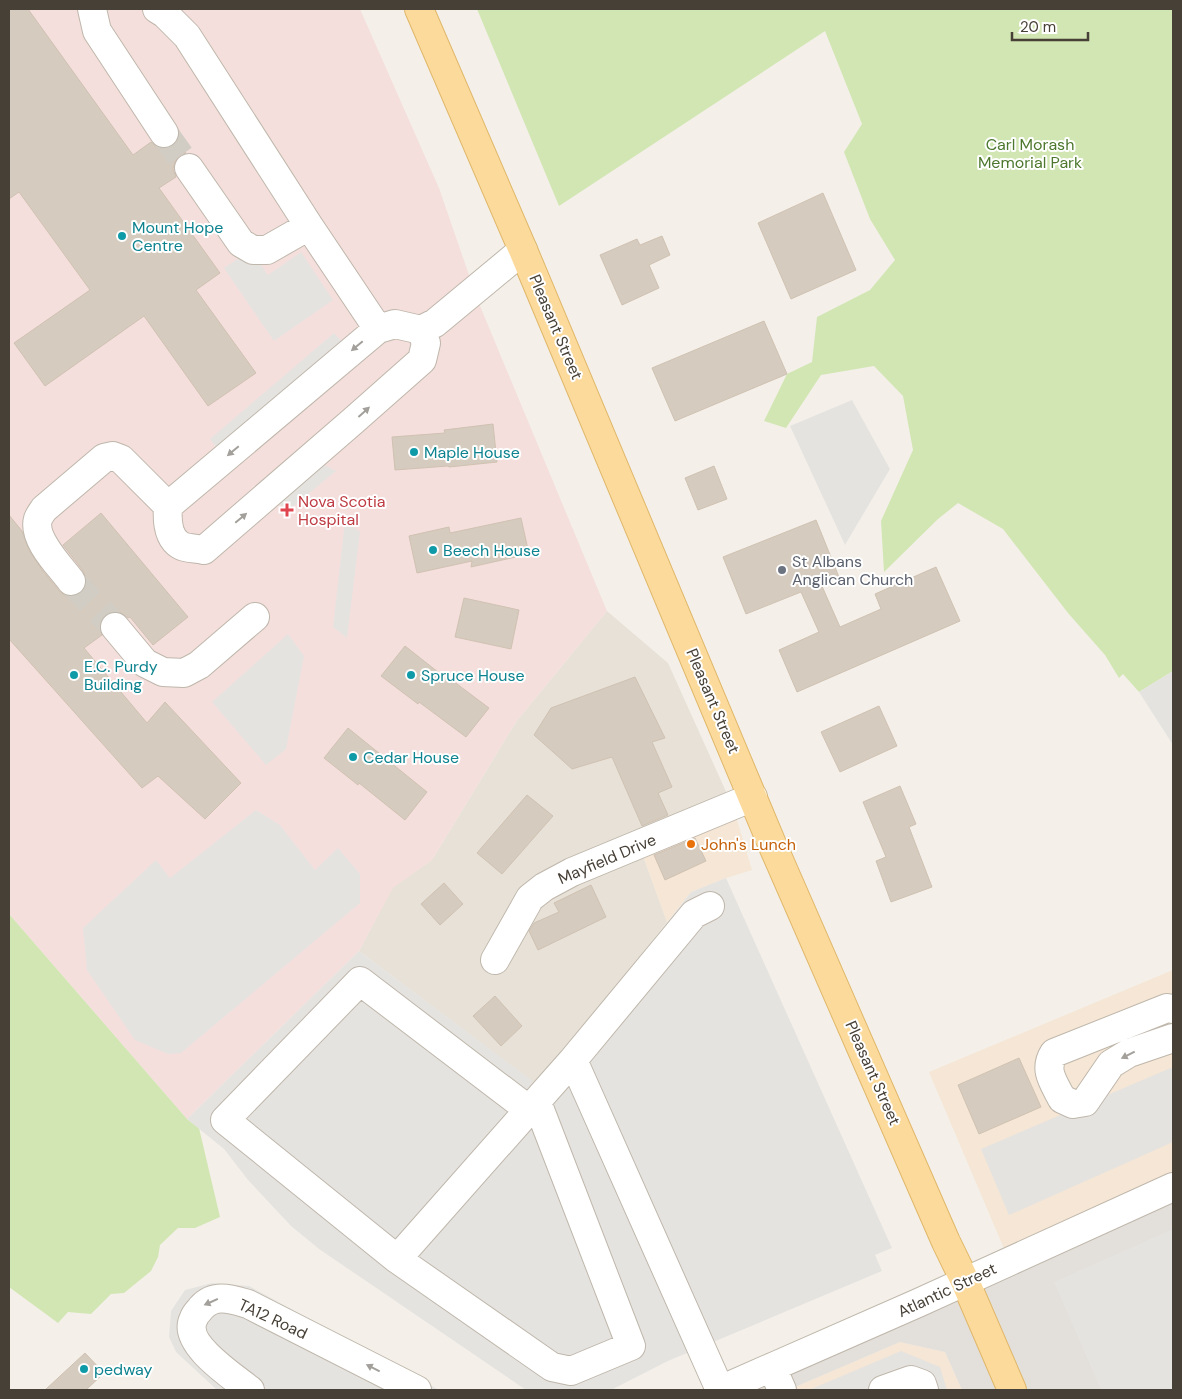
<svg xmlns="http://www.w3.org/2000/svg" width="1182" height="1399" viewBox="0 0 1182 1399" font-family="'DM Sans',sans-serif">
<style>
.residential{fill:#e7e1d7}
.commercial{fill:#f5e6d5}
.industrial{fill:#e3dfda}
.medical{fill:#f4dfdd}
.green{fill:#d2e6b3}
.parking{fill:#e5e3e0}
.building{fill:#d5cbbe;stroke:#d0c2b2}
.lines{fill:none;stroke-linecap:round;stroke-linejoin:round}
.minor-tunnel{stroke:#d1cdc5;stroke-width:28;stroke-dasharray:28 14;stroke-linecap:butt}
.minor-casing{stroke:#bfb7ab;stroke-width:30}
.major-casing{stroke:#e0b76a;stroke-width:30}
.minor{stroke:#fff;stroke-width:28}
.major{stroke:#fbda9b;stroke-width:28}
.oneway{fill:#a3a09b}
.culture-dot{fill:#0f9aa8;stroke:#fff;stroke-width:2}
.health-dot{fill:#e0444e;stroke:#fff;stroke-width:2}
.worship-dot{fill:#6b7280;stroke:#fff;stroke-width:2}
.food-dot{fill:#e8710a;stroke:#fff;stroke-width:2}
.labels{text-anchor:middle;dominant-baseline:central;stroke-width:4;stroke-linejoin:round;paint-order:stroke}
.park-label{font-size:16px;fill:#4c772c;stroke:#fff}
.culture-label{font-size:16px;fill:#0d838f;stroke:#fff;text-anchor:start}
.street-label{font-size:16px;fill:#474037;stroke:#fff}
.health-label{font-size:16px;fill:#be3a42;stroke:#fff;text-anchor:start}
.worship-label{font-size:16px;fill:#5b616d;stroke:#fff;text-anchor:start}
.food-label{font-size:16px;fill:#c56008;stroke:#fff;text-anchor:start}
</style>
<rect width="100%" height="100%" fill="#f4f0e9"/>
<path class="residential" d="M607,611l61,52 65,144 -94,38 28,77 -129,164 -179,-135 34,-64 39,-27 84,-138z"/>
<path class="commercial" d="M733,807l19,63 -26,8 -35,14 -24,30 -28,-77z
M1173,970v420l-165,-132 -79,-186z
M900,1342l45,10 17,38h-174z"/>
<path class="industrial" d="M1173,1199v191h-211l-17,-38 -45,-10 -112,48h-67z"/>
<path class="medical" d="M9,9h351l79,179 39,113 129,310 -91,111 -84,138 -39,28 -34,63 -172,168 -178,-205z"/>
<path class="green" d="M477,9h696v662l-34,21 -16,-18 -4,4 -14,-23 -37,-42 -65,-84 -45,-26 -20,16 -54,53 -3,-51 32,-71 -10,-54 -29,-30 -53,9 -35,53 -22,-7 23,-47 25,-12 5,-45 53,-27 25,-30 -25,-41 -26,-67 18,-28 -37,-93 -266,175z
M9,914l178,205 12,9 21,89 -25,11h-17l-18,17 -2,12 -7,14 -27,22 -13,1 -20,20 -23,-2 -10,11 -49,-36z"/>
<path class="parking" d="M251,250l17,25 33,-23 32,48 -59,41 -50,-73z
M334,333l17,18 -126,107 -15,-19z
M852,400l38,69 -45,76 -55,-119z
M311,458l25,13 -46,38 -25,-11z
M345,521l15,11 -13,106 -14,-11z
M288,634l16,22 -18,93 -20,16 -54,-63z
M1173,671v74l-34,-53z
M256,810l24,15 35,45 23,-22 22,26v29l-179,150 -13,1 -33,-14 -48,-70 -4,-42 73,-68 14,18z
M726,878l166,370 -17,7 7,16 -214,90 -57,29h-85l-207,-141 -28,-23 -43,-46 -24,-31 -37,-30 172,-168 180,135 152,-194z
M1173,1067v75l-164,73 -28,-66z
M1173,1229v161h-72l-47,-108z
M212,1283l37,3 190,104h-222l-41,-38 -7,-15 2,-26 14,-21z
M901,1351l39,16 7,23h-138z"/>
<path class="building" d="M9,9h19l105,146 18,-13 6,5 8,2 7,-3 5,-5 9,12 -6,2 -5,7 -2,7 3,8 -17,11 61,85 -24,17 60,83 -48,33 -64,-90 -99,70 -31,-43 76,-53 -71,-98 -10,7z
M823,193l33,77 -65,29 -33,-76z
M662,236l8,19 -21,10 10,23 -37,17 -22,-50 37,-16 3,6z
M764,321l23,53 -112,47 -23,-53z
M493,424l4,38 -48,5 -1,-1 -53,4 -3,-33 53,-4 -1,-3z
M714,466l13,33 -29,11 -13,-32z
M101,513l87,104 -35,28 -23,-28 -2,1 -8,-6h-8l-7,3 -4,6 -1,8 2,6 -18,13 63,75 18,-21 76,81 -36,36 -47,-43 -16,12 -133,-149v-124l13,16 7,19 13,20 17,21 7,5h7l8,-3 5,-7v-8l-3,-7 -20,-26z
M521,518l8,36 -58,13 1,-6 -55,12 -8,-37 40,-9 1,6z
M816,520l23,57 -18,7 19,43 41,-18 -6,-15 61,-27 24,54 -163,71 -18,-42 40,-18 -18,-40 -55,22 -23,-57z
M464,598l55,12 -8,39 -56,-12z
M405,646l47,37 1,-2 36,27 -23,29 -47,-35 -1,2 -37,-28z
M635,677l30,61 -13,4 20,45 -14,6 10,22 -26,11 -30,-69 -40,12 -38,-34 17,-27z
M879,706l18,40 -57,26 -19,-40z
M348,728l79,64 -22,28 -46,-37 -1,2 -34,-27z
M900,786l16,38 -7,3 23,60 -41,15 -15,-41 10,-4 -23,-55z
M527,795l26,21 -51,58 -25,-21z
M695,838l11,23 -41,19 -11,-25z
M444,883l19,21 -23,21 -19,-21z
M591,885l15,32 -68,33 -9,-19 5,-8 25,-11 -5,-9z
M495,996l27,30 -21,20 -28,-30z
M1019,1058l22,49 -62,27 -21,-49z
M85,1353l19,20 -18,17h-41z"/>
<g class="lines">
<path class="minor-tunnel" d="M164,133l25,35
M71,581l44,46"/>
<g class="minor-casing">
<path id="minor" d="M92,9l5,22 67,102
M157,9l8,5 22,22 122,190 69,103
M189,168l52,75 12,7h14l42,-24
M421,330l14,-7 88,-73
M71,581c-11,-15 -39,-42 -33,-62 1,-3 4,-7 6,-10l60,-51 9,-2 8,3 47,47c-1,13 -1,31 12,39 6,4 17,3 24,5l149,-129 69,-61 4,-17 -5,-13 -26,-6 -17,5 -210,177
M115,627l30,36 18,9 21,1 15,-8 56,-48
M495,960l35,-62 14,-11 28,-15 181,-75
M1173,1009l-6,-1 -113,45c-11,17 0,30 8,46l11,5 12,-2 26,-38 18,-11 44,-15
M573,1060l121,-146 16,-8
M529,1110l-169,-129 -135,139 172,139 155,108 19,4 60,-25 -94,-244
M397,1259l176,-199 147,330
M772,1367l10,23
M250,1390c-16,-13 -70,-47 -56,-72 1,-4 5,-7 7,-10 13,-15 30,-9 47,-4l169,86
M720,1390l198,-87 255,-116
M883,1390l28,-10 11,4 2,6"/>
</g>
<g class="major-casing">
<path id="major" d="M419,9l104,241 249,594 174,398 19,39 47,109"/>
</g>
<use href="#minor" class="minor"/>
<use href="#major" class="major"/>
</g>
<defs><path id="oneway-solid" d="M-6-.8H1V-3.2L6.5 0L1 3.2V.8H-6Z" transform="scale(1.25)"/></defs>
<g class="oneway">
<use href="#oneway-solid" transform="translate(357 346) rotate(140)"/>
<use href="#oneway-solid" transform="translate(364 412) rotate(-42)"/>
<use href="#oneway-solid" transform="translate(233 451) rotate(140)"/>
<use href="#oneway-solid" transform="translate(241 518) rotate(-40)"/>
<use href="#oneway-solid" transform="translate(1128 1055) rotate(153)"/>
<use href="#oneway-solid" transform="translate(211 1302) rotate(156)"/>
<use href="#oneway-solid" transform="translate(373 1368) rotate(-153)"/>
</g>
<g class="culture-dot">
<circle cx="122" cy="236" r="5"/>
<circle cx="414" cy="452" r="5"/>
<circle cx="433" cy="550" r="5"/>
<circle cx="74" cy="675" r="5"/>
<circle cx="411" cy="675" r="5"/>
<circle cx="353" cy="757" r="5"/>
<circle cx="84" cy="1369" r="5"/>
</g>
<path class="health-dot" d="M284.5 502.5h5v5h5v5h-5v5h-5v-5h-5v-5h5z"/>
<circle class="worship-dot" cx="782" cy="570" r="5"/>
<circle class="food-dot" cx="691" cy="844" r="5"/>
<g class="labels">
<g class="park-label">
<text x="1030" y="144">Carl Morash<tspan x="1030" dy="18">Memorial Park</tspan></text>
</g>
<g class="culture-label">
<text x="132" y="227">Mount Hope<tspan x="132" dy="18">Centre</tspan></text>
<text x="424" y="452">Maple House</text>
<text x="443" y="550">Beech House</text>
<text x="84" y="666">E.C. Purdy<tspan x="84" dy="18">Building</tspan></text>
<text x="421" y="675">Spruce House</text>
<text x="363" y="757">Cedar House</text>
<text x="94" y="1369">pedway</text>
</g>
<g class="street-label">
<text transform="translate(556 327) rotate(67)">Pleasant Street</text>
<text transform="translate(713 701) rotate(67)">Pleasant Street</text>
<text transform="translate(607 859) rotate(-23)">Mayfield Drive</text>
<text transform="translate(873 1073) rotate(66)">Pleasant Street</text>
<text transform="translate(947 1290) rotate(-25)">Atlantic Street</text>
<text transform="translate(273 1319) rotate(25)">TA12 Road</text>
</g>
<g class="health-label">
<text x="298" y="501">Nova Scotia<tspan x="298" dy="18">Hospital</tspan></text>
</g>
<g class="worship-label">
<text x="792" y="561">St Albans<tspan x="792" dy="18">Anglican Church</tspan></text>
</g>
<g class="food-label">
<text x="701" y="844">John's Lunch</text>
</g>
</g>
<rect width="1182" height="1399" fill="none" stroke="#474037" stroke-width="20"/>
<path d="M1012 32v8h76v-8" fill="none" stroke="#474037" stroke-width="2.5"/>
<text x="1020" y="32" font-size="15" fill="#474037" stroke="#ffffff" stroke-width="4" paint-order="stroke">20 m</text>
</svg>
